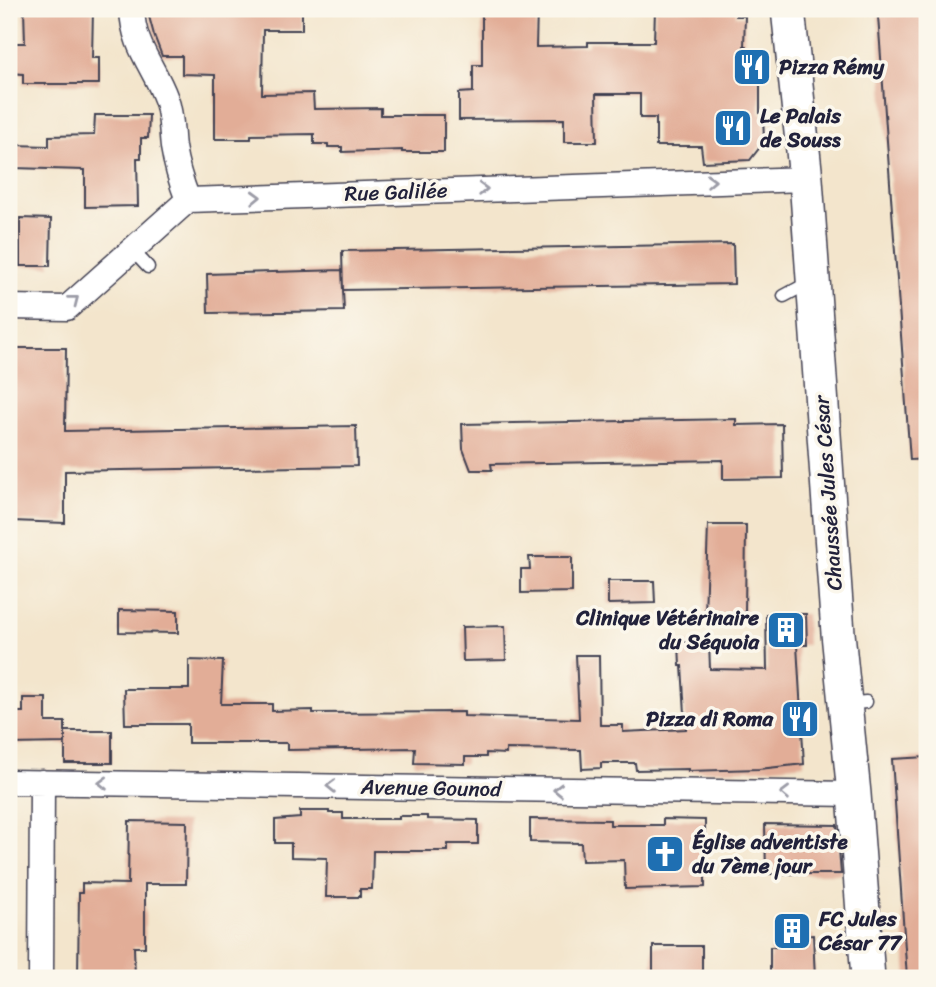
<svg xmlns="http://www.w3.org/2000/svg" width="936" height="987" viewBox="0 0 936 987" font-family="Sriracha,sans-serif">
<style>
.building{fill:#e2ad97}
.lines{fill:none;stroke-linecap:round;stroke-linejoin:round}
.lane-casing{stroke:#413f51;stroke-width:15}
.street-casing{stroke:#413f51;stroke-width:27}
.secondary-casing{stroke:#413f51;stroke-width:36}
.lane{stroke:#fff;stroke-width:12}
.street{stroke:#fff;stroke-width:24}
.secondary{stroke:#fff;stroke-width:33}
.oneway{stroke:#9c9ca7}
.labels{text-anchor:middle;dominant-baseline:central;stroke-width:7;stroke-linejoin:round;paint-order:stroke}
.poi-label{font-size:21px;font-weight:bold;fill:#22223b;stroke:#fbf7ec;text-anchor:start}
.street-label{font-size:21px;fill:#22223b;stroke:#fbf7ec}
</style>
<rect width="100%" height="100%" fill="#fbf7ec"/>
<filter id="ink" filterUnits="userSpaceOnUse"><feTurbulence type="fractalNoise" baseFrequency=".0143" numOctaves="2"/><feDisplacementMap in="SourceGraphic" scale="14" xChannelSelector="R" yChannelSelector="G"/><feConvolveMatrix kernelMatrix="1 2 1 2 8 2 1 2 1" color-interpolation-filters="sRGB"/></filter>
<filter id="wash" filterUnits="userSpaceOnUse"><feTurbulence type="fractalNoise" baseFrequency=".00686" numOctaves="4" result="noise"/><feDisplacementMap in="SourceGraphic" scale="28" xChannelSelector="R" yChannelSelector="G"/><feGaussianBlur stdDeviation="1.57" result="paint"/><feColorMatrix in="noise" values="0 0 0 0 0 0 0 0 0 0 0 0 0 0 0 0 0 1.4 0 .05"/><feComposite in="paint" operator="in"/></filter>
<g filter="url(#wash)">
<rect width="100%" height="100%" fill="#f3e5cc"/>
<g id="blocks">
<path class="building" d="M24,9h69l-1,49h7v26h-76v-10l-14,-1v-30h16z
M147,9h155v21h-39l-1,64 51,-1 1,16 67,-1v7h63v37h-42v-2l-60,2v-5h-14v-3h-14v-10l-63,1v4h-36v-64l-33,-1v-18h-20l-8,-21z
M482,9h55l-1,38 52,-1v-4h66l1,-33h81v7h9l-1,30h2v15h14v52h3l1,29 -14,18 -47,2 -2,-16h-45v-28h-16v-24h-44l1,48h-33v-23l-105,1v-27l14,-1v-27h9z
M927,13v446l-17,1 -32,-444z
M95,115h54l-1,23h-7v20h-4l1,48 -53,1v-37l-72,-2 1,-23 35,1v-10l45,-1z
M20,218l31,1 -1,47h-30z
M733,244l1,40 -391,6 -1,-39z
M342,270l2,41 -136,2 -1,-39z
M9,348h57l-1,83 291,-5 1,40 -292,5v52l-53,-2v-15h-3z
M736,419v6l46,-1 1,54 -60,1v-19l-232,4 1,6h-21l-8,-21 -1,-25z
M708,525h38l-1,89 -40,1z
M529,557h43v35l-51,1v-24h9z
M608,581h46l1,22 -47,1z
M119,610l59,1v22l-59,-1z
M766,614h40l1,31h-10l7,119 -45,5 -71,2v-2l-52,1 -1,-7h-34v5l-19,1 -1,-19 -75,-1v5l-20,-1v4h-21v7l-51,-1 1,-15 -128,2v-7h-99v-19h-63l-1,-35h65v-29l34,1 -2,43h51v7l41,-1v3l151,-1v4l115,3 -3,-64h23l1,70h23v7l63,-3 -4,-63h-2l-1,-24h30l1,27 57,1z
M505,626l1,34 -43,1 -1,-34z
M23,698h23v24h19v21l-56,1v-32h14z
M65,731h47v32h-47z
M927,757v221h-20l-15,-219z
M300,811h29v2h14v6h56v-3h28v3l51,1v24h-30v7h-75l-1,38h-12v8h-34l1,-39 -36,-1v-14h-16v-23l25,-2z
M530,819l80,1v5h53v-6l42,1v67l-80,2 -1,-29 -42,1 -1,-18 -51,-1z
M129,821l58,1 -1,62h-43h2v63h-11l1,31h-57l1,-85h3v-10l46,1z
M765,824l72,1 4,49h-75z
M813,935l2,43h-45v-31h14v-10z
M653,946h49v32h-49z"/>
</g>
</g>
<g filter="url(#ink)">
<use href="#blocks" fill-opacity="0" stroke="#413f51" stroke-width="2"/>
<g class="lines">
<g class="lane-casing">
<path id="lane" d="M132,250l16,17
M784,296l26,-14
M845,704l21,-2"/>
</g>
<g class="street-casing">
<path id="street" d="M132,9c1,38 22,57 34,90 6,16 5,32 7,48 3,19 8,35 15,53
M188,200l618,-21
M9,307l58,1 121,-108
M9,782l845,12
M41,978l1,-196"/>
</g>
<g class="secondary-casing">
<path id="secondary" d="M788,9l18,170 32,454 16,161 14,184"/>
</g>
<use href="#lane" class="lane"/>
<use href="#street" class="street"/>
<use href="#secondary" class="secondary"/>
</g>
<defs><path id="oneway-chevron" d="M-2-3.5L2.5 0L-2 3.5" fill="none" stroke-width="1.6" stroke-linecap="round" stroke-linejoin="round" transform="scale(1.75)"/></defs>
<g class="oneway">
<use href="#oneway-chevron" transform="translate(711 181) rotate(-2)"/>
<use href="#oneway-chevron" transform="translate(483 189) rotate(-2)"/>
<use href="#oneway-chevron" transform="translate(256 197) rotate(-2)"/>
<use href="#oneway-chevron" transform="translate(74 300) rotate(-38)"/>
<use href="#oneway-chevron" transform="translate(103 783) rotate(-179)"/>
<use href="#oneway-chevron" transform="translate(331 786) rotate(-179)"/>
<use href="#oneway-chevron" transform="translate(558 790) rotate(-179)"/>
<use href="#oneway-chevron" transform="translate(785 793) rotate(-179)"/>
</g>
</g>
<defs>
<g id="restaurant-square" transform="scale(2.0125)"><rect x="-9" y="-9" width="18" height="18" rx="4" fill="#1f6fb2" stroke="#fbf7ec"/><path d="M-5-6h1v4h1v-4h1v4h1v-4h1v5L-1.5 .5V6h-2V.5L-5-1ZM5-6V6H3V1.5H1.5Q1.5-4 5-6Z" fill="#fff"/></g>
<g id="building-square" transform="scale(2.0125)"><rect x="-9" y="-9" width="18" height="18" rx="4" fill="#1f6fb2" stroke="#fbf7ec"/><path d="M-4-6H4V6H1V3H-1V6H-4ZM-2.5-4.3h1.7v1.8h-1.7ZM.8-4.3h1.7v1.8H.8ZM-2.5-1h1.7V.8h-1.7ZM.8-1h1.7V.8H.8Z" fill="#fff"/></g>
<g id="church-square" transform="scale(2.0125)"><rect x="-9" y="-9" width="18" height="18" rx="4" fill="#1f6fb2" stroke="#fbf7ec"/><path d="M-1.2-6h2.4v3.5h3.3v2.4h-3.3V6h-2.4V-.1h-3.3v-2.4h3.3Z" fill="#fff"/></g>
</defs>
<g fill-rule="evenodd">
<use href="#restaurant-square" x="752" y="67"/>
<use href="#restaurant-square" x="733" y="128"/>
<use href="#building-square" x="786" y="630"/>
<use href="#restaurant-square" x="800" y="719"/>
<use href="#church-square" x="665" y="854"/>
<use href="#building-square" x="792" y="931"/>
</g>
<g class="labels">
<g class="poi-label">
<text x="779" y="67">Pizza Rémy</text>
<text x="760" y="116">Le Palais<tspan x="760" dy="24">de Souss</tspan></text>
<text x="759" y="618" text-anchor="end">Clinique Vétérinaire<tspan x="759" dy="24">du Séquoia</tspan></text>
<text x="773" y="719" text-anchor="end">Pizza di Roma</text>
<text x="692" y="842">Église adventiste<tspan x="692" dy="24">du 7ème jour</tspan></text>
<text x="819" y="919">FC Jules<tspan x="819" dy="24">César 77</tspan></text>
</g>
<g class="street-label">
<text transform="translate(396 192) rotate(-2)">Rue Galilée</text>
<text transform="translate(828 493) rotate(-94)">Chaussée Jules César</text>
<text transform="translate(431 788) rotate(1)">Avenue Gounod</text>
</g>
</g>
<rect width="936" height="987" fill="none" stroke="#fbf7ec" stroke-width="35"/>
</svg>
